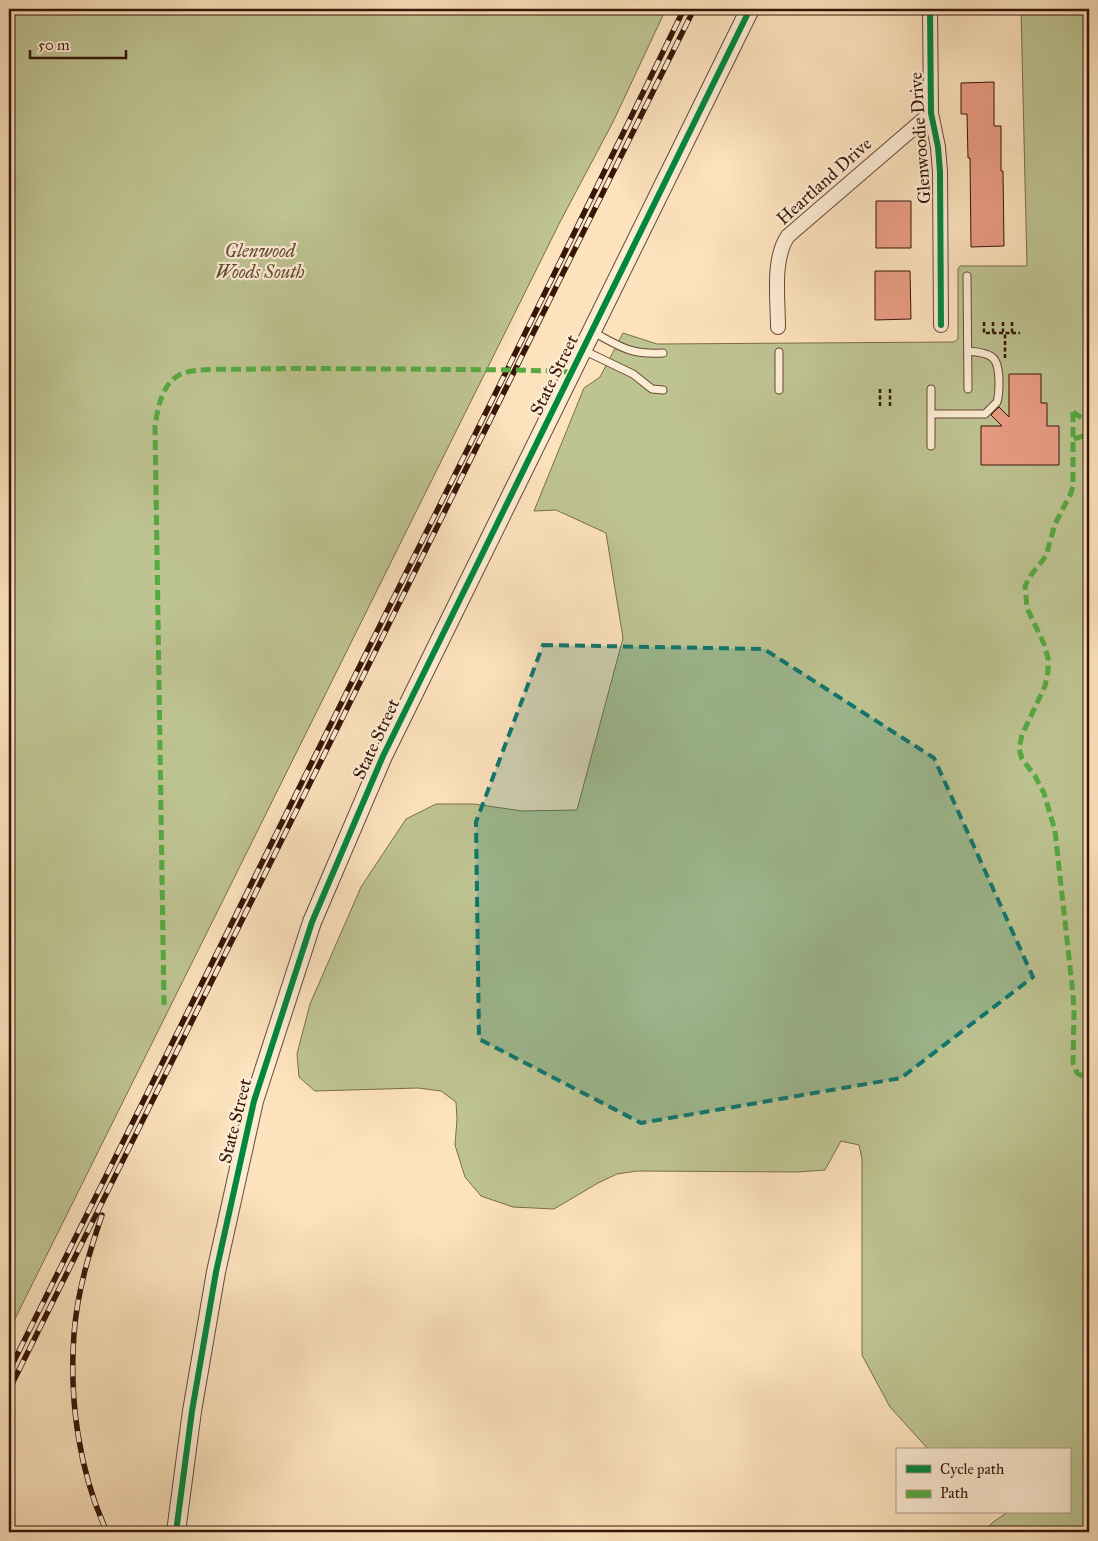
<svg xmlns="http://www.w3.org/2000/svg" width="1098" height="1541" viewBox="0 0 1098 1541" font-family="'IM FELL Great Primer',serif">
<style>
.green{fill:#bec392;stroke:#7a6c4e}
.building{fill:#e99c83;stroke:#371509}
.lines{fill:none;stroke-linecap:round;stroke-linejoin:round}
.service-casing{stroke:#684836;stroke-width:9}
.minor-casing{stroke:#684836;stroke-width:16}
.tertiary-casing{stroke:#684836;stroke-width:20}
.path{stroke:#371509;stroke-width:2.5;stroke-dasharray:4 2.5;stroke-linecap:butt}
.service{stroke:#fdecd4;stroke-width:7}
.minor{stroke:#fdecd4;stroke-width:14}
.tertiary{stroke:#fdecd4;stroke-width:18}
.rail-casing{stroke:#371509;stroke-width:5.5}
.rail{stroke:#fdecd4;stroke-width:4;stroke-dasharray:11;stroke-linecap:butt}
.quiet{stroke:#55a941;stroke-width:5;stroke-dasharray:10 5;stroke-linecap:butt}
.cycleway-casing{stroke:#fdecd4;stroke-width:9}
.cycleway{stroke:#00873e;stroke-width:6}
.marked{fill:#0f766e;fill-opacity:0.2;stroke:#0f766e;stroke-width:4;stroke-dasharray:10 6;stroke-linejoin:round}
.labels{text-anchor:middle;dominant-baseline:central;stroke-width:4.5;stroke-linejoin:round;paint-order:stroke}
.street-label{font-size:18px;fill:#371509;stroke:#fdecd4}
.park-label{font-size:18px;font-style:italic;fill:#604932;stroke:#fdecd4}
</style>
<rect width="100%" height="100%" fill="#fce2bd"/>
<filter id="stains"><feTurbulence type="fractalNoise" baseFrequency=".004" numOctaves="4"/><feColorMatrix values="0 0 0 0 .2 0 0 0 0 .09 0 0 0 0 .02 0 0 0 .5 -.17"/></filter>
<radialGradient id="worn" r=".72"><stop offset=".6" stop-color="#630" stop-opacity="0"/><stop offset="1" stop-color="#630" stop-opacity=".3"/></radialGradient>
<path class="green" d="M9,9h657l-53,113 -53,100 -551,1109z
M1021,9h68v1523h-106l10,-10 15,-10h61v-62h-140l-39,-43 -28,-52v-196l-3,-14 -18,-4 -16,29 -28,2 -160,-1 -20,3 -19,9 -44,26 -41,-2 -32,-11 -16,-19 -10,-32 2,-26 -1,-17 -15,-11 -23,-3 -103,3 -16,-14 -2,-23 13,-50 51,-117 45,-68 30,-15h38l48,7 55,-1 46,-172 -17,-105 -50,-23 -22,1 50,-123 16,-11 23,-44 34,11 297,-2 4,-3v-70l2,-3h67z"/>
<path class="building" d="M994,82v44h7v45h2l1,75 -33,1 -1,-89h-2l-1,-44h-6v-31z
M876,201h35v47h-35z
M875,271h35l1,48 -36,1z
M1009,374h32v29h6v23h12v39h-78v-39h21l-11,-11 8,-8 10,10z"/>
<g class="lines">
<g class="service-casing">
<path id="service" d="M967,276l1,113
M591,331c29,15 38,24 72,22
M583,350l50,24 19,15 11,1
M779,352v38
M931,389v57
M931,414h54l12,-12c2,-6 2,-13 2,-20 0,-25 -6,-29 -31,-31"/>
</g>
<g class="minor-casing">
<path id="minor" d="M930,9l1,104 7,34 2,25 1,153
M778,327c0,-28 -6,-68 10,-91l143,-123"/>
</g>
<g class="tertiary-casing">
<path id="tertiary" d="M176,1532l16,-121 24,-139 38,-171 58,-179 71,-166 367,-747"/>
</g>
<path class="path" d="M984,322v11h36
M993,322v10
M1003,322v10
M1012,322v11
M1005,358v-26
M880,389v17
M890,389v18"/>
<use href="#service" class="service"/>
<use href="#minor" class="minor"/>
<use href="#tertiary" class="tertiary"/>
<g class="rail-casing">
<path id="rail" d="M102,1215c-13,38 -25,78 -28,119 -5,66 5,138 33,198
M9,1371l498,-1001 177,-361
M9,1390l685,-1381"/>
</g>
<use href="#rail" class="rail"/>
<path class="quiet" d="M1073,412v73l-2,8 -16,31 -9,32 -15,19 -6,11 2,22 17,36 4,14v13l-3,15 -23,49 -3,13 3,11 13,17 9,17 11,38 18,163 1,19 -1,50 4,10 12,7
M1073,412l16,11
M1074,439l15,-5
M164,1005l-9,-579c3,-19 7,-43 26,-52 16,-7 54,-4 72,-5 52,-1 104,0 156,0 54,1 109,0 163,3"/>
<g class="cycleway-casing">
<path id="cycleway" d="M930,9l1,104 7,34 2,25 1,153
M176,1532l16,-121 24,-139 38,-171 58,-179 71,-166 367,-747"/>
</g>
<use href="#cycleway" class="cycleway"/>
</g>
<path class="marked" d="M543,645l221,4 170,109 99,219 -132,101 -260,45 -162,-84 -3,-217z"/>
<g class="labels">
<g class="street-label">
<text transform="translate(920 138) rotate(-94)">Glenwoodie Drive</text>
<text transform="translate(824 181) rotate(-42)">Heartland Drive</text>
<text transform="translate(554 375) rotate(-64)">State Street</text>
<text transform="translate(376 739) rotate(-65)">State Street</text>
<text transform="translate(235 1121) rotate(-76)">State Street</text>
</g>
<g class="park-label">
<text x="260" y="251">Glenwood<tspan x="260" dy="21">Woods South</tspan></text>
</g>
</g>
<rect width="1098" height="1541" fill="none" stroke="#fce2bd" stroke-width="30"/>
<rect x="10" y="10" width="1078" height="1521" fill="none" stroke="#371509" stroke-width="2.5"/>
<rect x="15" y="15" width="1068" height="1511" fill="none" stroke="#371509"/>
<rect x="896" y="1448" width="175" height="65" fill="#fdecd4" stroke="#ae9683"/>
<rect x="906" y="1465" width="25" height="8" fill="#00873e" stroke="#ae9683"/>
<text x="940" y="1474" font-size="15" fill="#371509">Cycle path</text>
<rect x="906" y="1490" width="25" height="8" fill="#55a941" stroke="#ae9683"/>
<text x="940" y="1498" font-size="15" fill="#371509">Path</text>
<path d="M30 50v8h96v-8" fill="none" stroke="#371509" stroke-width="2.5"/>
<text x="38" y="50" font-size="15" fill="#371509" stroke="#fdecd4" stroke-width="4" paint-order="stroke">50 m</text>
<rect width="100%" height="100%" filter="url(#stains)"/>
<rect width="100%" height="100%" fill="url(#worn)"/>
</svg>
